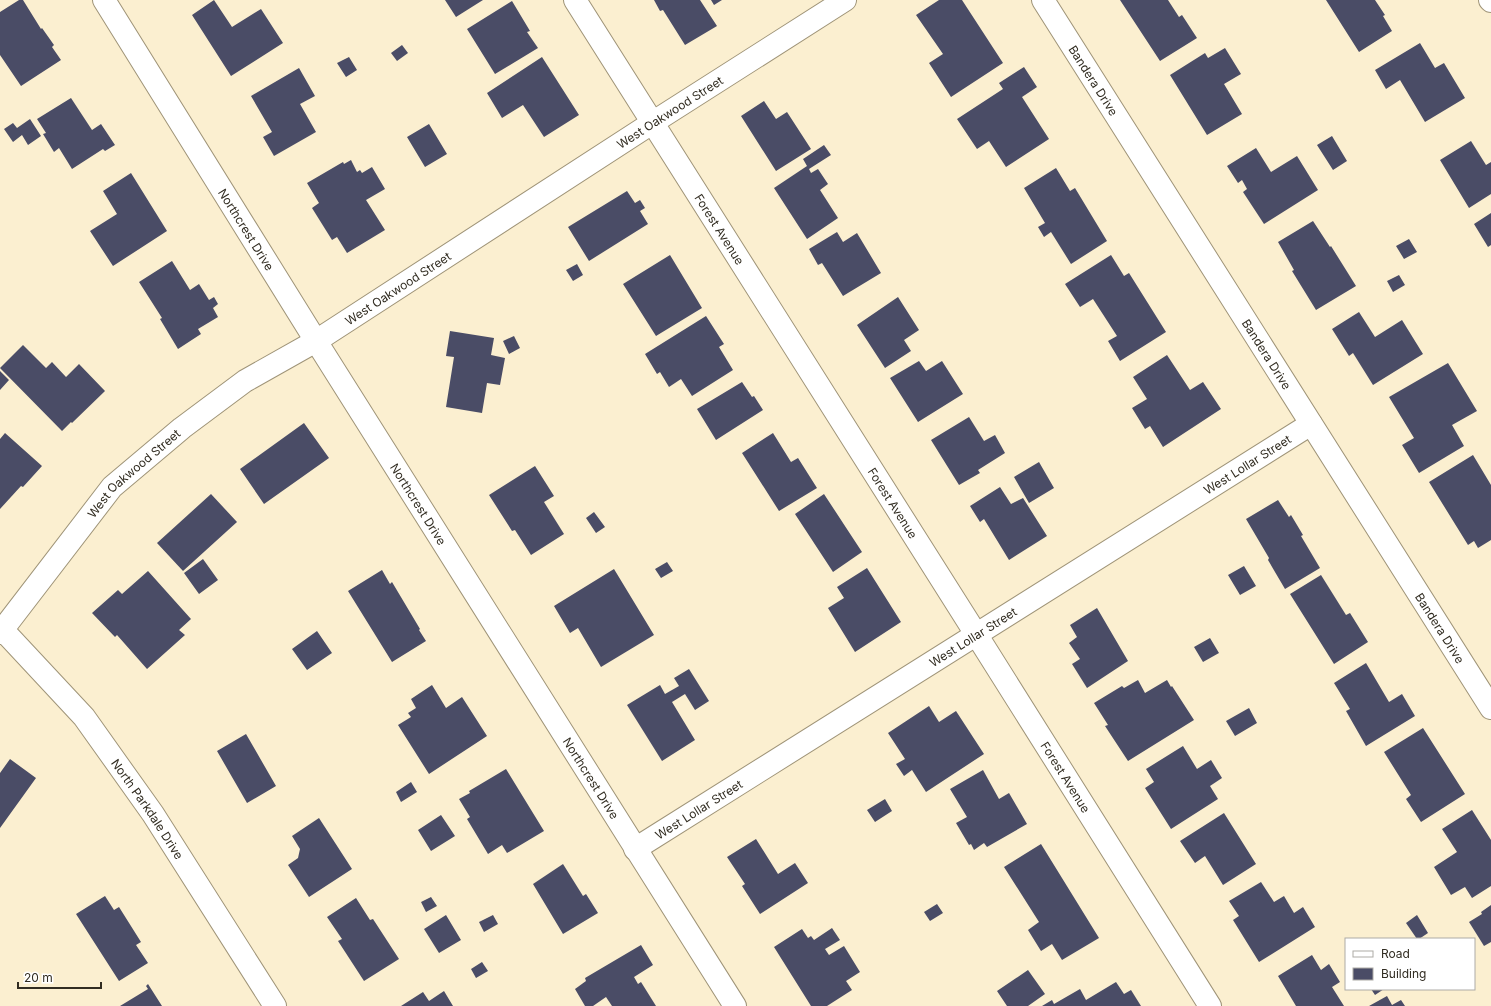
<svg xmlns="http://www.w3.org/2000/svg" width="1491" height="1006" viewBox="0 0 1491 1006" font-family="Inter,sans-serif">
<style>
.building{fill:#4a4c66}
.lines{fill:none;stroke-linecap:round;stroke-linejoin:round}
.minor-casing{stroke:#9f9478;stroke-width:24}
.minor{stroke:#fff;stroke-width:22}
.labels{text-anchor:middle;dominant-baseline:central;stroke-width:4;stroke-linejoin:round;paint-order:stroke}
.street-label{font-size:12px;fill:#312c21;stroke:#fff}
</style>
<rect width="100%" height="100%" fill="#fbefd0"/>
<path class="building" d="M19,0h4l18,29 1,-1 12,17 -2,2 9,13 -40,26 -21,-31v-43z
M214,0l18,27 29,-18 22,34 -52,33 -39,-61z
M445,0h38l-27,17z
M654,0h46l17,26 -32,19 -22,-35 -3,1z
M711,0h11l-8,5z
M939,0h23l41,63 -52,34 -22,-34 14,-9 -27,-39z
M1120,0h48l11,17 3,-2 15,23 -37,23z
M1326,0h49l10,15 -2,1 9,15 -33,21z
M512,1l18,30 -3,1 11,16 -43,26 -28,-45z
M1420,43l15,25 9,-5 21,35 -40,24 -25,-42 -14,9 -11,-19z
M402,45l6,8 -11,8 -6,-8z
M1225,48l16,26 -17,10 18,30 -35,21 -37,-60 35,-22 3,5z
M349,57l8,13 -11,7 -9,-14z
M542,57l37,58 -35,22 -21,-32 -21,13 -15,-25z
M1024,67l13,20 -15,10 27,42 -43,28 -17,-26 -12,8 -20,-30 46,-30 -4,-6z
M299,68l16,28 -15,8 16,28 -42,24 -11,-19 9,-5 -21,-36z
M71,98l21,32 9,-6 14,21 -10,6 -2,-2 -31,20 -13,-21 -5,4 -11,-18 3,-1 -9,-14z
M764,101l12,18 11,-7 24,37 -35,22 -35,-55z
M30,119l11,17 -13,9 -6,-10 -9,7 -9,-13 9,-6 4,5z
M429,124l18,30 -22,13 -18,-30z
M1332,136l15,25 -14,9 -16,-25z
M1471,141l15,24 5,-3v32l-22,14 -29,-48z
M824,145l7,10 -22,14 2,4 7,-4 10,15 -8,6 18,28 -31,21 -33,-51 33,-22 -4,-7z
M1256,148l15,24 26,-16 21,34 -54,34 -21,-32 4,-3 -5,-9 -4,3 -11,-17z
M351,160l6,12 3,-2 2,3 10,-6 13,22 -19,11 19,30 -38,23 -10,-16 -5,3 -20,-32 7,-5 -12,-20 36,-21 1,2z
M1056,168l14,23 5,-3 32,53 -36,23 -20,-32 -7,5 -6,-10 7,-4 -21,-35z
M131,173l36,58 -54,35 -23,-35 27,-17 -14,-23z
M627,191l8,12 5,-3 5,8 -5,3 8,13 -59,37 -21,-34z
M1491,213v32l-3,2 -14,-23z
M1313,221l17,26 1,-1 25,40 -40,24 -24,-39 2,-1 -16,-28z
M837,232l6,10 14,-9 24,40 -38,23 -21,-33 -4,2 -9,-16z
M1409,239l8,13 -13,7 -8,-13z
M670,255l32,53 -46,28 -33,-52z
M1111,255l13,21 5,-3 37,59 -46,29 -12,-20 9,-5 -24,-37 -13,8 -15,-23z
M172,261l18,29 9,-6 10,16 5,-3 4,7 -5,4 5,9 -20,12 3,5 -23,15 -18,-30 2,-1 -23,-36z
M577,264l6,11 -10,6 -7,-11z
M1399,275l6,10 -12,7 -6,-11z
M898,297l21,33 -15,10 7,11 -26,17 -28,-43z
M1359,312l16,25 27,-17 21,34 -50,31 -20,-32 -4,3 -17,-27z
M706,316l18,28 -5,3 14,23 -41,26 -11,-17 -12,8 -9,-15 -3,2 -12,-20z
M450,331l44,7 -3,17 14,3 -5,27 -13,-2 -5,30 -36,-6 8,-50 -8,-1z
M514,336l6,12 -11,6 -6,-13z
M23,345l23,23 6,-6 14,15 13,-13 26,27 -33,32 -1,-1 -9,9 -62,-63z
M1167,355l23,35 13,-8 18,27 -58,38 -13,-21 -5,3 -13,-21 15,-9 -14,-22z
M919,361l7,10 16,-10 21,33 -45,28 -28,-44z
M1448,363l29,48 -25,14 12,21 -45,27 -17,-28 12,-7 -25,-41z
M0,371l9,9 -9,10z
M742,382l10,15 2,-1 9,14 -47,30 -19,-31z
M969,417l15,24 11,-6 10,18 -27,17 2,3 -21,12 -28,-45z
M304,423l25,35 -65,46 -24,-35z
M5,433l37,33 -19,21 -2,-1 -21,23v-70z
M773,433l18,29 7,-4 19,30 -38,23 -37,-58z
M1473,455l18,30v55l-13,8 -4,-7 -6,4 -39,-63z
M1039,462l15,26 -25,15 -15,-26z
M535,466l19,30 -10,6 20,32 -33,21 -16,-25 -3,1 -23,-36z
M1000,487l11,17 12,-6 24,38 -38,24 -25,-41 -4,3 -10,-16z
M211,494l26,28 -54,49 -26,-28z
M824,494l38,58 -29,20 -38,-58z
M1278,500l11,17 2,-2 12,20 -2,1 19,32 -35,21 -17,-29 1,-2 -23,-39z
M594,512l11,15 -9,6 -10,-15z
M203,559l15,21 -19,14 -15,-21z
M667,562l6,9 -12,7 -6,-9z
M1244,566l12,20 -16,9 -12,-20z
M867,568l34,54 -46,30 -27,-44 16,-10 -7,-11z
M614,569l40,66 -53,32 -23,-39 -8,5 -16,-27z
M382,570l8,14 2,-2 28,47 -1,1 7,11 -34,21 -44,-71z
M148,571l43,48 -12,11 6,5 -38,34 -30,-34 -2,2 -23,-24 26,-23 4,4z
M1321,575l25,40 4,-2 18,29 -34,22 -44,-70z
M1097,608l31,53 -41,27 -15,-24 8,-5 -11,-16 8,-6 -7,-12z
M317,631l15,22 -25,17 -15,-21z
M1210,638l9,15 -16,9 -9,-15z
M1366,663l23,39 13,-8 13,22 -49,30 -20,-35 4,-2 -16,-26z
M689,669l20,32 -14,9 -10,-16 -13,8 23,38 -33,21 -35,-56 33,-20 5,9 14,-8 -5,-8z
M1138,680l7,13 22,-13 4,7 1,-1 22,34 -66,41 -23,-35 3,-1 -14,-22 28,-17 2,2z
M432,685l14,23 16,-11 25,39 -58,38 -31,-49 13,-8 -3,-4 8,-5 -5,-9z
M929,706l10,16 17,-11 28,43 -58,38 -14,-22 -8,6 -8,-12 9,-5 -17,-26z
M1249,708l8,15 -22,13 -9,-15z
M1423,728l42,66 -44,28 -15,-23 5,-4 -27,-43z
M246,734l30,52 -29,17 -30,-52z
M1183,746l14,23 14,-9 11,18 -12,8 8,13 -47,30 -26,-41 9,-6 -8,-13z
M10,759l26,19 -36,50v-55z
M506,769l38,62 -37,22 -5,-8 -14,9 -21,-35 3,-2 -11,-18 11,-6 -1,-2z
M983,770l16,29 10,-6 18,31 -40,23 -3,-4 -10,7 -3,-6 -2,1 -13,-22 11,-6 -17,-28z
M411,782l6,10 -16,10 -5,-10z
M885,799l7,12 -17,11 -8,-12z
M1472,810l19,30v46l-19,12 -7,-11 -14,8 -17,-28 23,-15 -15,-23z
M1224,813l32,51 -33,21 -18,-29 -10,7 -15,-22z
M441,815l14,21 -24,15 -13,-21z
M319,818l33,51 -43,28 -21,-32 10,-7 2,-9 -8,-13z
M756,839l22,35 17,-11 13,20 -48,31 -18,-28 3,-2 -18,-27z
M1041,844l58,94 -37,22 -10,-16 -11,7 -13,-21 11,-8 -35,-55z
M563,864l20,32 3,-2 12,19 -35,21 -30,-50z
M1261,882l13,20 10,-6 10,17 9,-6 12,20 -56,35 -26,-42 6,-4 -10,-15z
M105,896l9,14 5,-3 22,35 -5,3 12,18 -29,18 -43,-67z
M431,897l6,9 -11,6 -5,-10z
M356,898l14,22 3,-1 26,40 -35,22 -26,-40 4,-2 -15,-22z
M937,904l6,9 -13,8 -6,-9z
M1491,905v37l-7,4 -15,-24 13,-8 -1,-2z
M446,915l15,25 -22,13 -15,-24z
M493,915l5,9 -14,8 -5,-10z
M1417,915l11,18 -9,6h-2l-11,-16z
M832,928l8,12 -15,9 4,6 15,-9 16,26 -14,9 6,9 -25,16h-16l-37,-59 28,-18 6,9 3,-2 3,4z
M641,945l12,20 -19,12 4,7 3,-2 15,24h-44l-6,-9 -13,9h-8l-10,-17 11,-8 -1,-3z
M1312,955l9,15 8,-6 11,18 -8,5 12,19h-48l-18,-30z
M482,962l6,9 -12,7 -5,-9z
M1028,970l17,24 -17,12h-21l-10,-15z
M1116,982l8,12 7,-4 10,16h-99l10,-6 2,4 26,-15 6,11z
M148,984l14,22h-42l28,-17 -2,-3z
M1371,989h13l-9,6z
M444,991l9,15h-52l22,-14 6,9z
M1387,996l5,9 9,-5 4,6h-36z"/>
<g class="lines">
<g class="minor-casing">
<g id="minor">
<path id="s1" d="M104,0l212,341 419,665"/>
<path id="s2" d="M575,0l401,634 234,372"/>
<path id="s3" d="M1043,0l448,708"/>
<path d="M1490,0l1,1"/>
<path id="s4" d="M0,627l84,90 69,97 122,192"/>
<path id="s5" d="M0,633l112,-146 70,-59 63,-47 71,-40 336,-218 193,-123"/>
<path id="s6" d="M635,849l676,-425"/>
</g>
</g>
<use href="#minor" class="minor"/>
</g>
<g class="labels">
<g class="street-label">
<text stroke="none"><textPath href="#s3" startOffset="95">Bandera Drive</textPath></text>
<text stroke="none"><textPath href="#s5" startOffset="857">West Oakwood Street</textPath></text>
<text stroke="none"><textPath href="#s1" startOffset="270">Northcrest Drive</textPath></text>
<text stroke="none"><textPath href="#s2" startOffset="271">Forest Avenue</textPath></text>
<text stroke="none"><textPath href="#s5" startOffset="533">West Oakwood Street</textPath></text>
<text stroke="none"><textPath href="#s3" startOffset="419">Bandera Drive</textPath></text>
<text stroke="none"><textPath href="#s6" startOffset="723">West Lollar Street</textPath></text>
<text stroke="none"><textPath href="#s5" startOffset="209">West Oakwood Street</textPath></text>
<text stroke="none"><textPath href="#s2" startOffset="595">Forest Avenue</textPath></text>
<text stroke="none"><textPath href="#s1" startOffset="594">Northcrest Drive</textPath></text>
<text stroke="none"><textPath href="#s3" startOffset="743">Bandera Drive</textPath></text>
<text stroke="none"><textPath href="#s6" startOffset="399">West Lollar Street</textPath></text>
<text stroke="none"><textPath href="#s2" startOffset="919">Forest Avenue</textPath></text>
<text stroke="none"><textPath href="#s1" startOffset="918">Northcrest Drive</textPath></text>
<text stroke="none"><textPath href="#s4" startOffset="235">North Parkdale Drive</textPath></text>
<text stroke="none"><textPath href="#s6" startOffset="75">West Lollar Street</textPath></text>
</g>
</g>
<rect x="1345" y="938" width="130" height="52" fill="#ffffff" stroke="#adaba6"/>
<rect x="1353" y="951" width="20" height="6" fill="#ffffff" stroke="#adaba6"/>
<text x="1381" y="958" font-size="12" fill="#312c21">Road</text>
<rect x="1353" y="968" width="20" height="12" fill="#4a4c66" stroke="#adaba6"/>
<text x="1381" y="978" font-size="12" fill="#312c21">Building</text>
<path d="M18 982v6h83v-6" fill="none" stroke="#312c21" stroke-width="2"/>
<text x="24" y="982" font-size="12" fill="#312c21" stroke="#ffffff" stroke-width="3" paint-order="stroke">20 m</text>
</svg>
